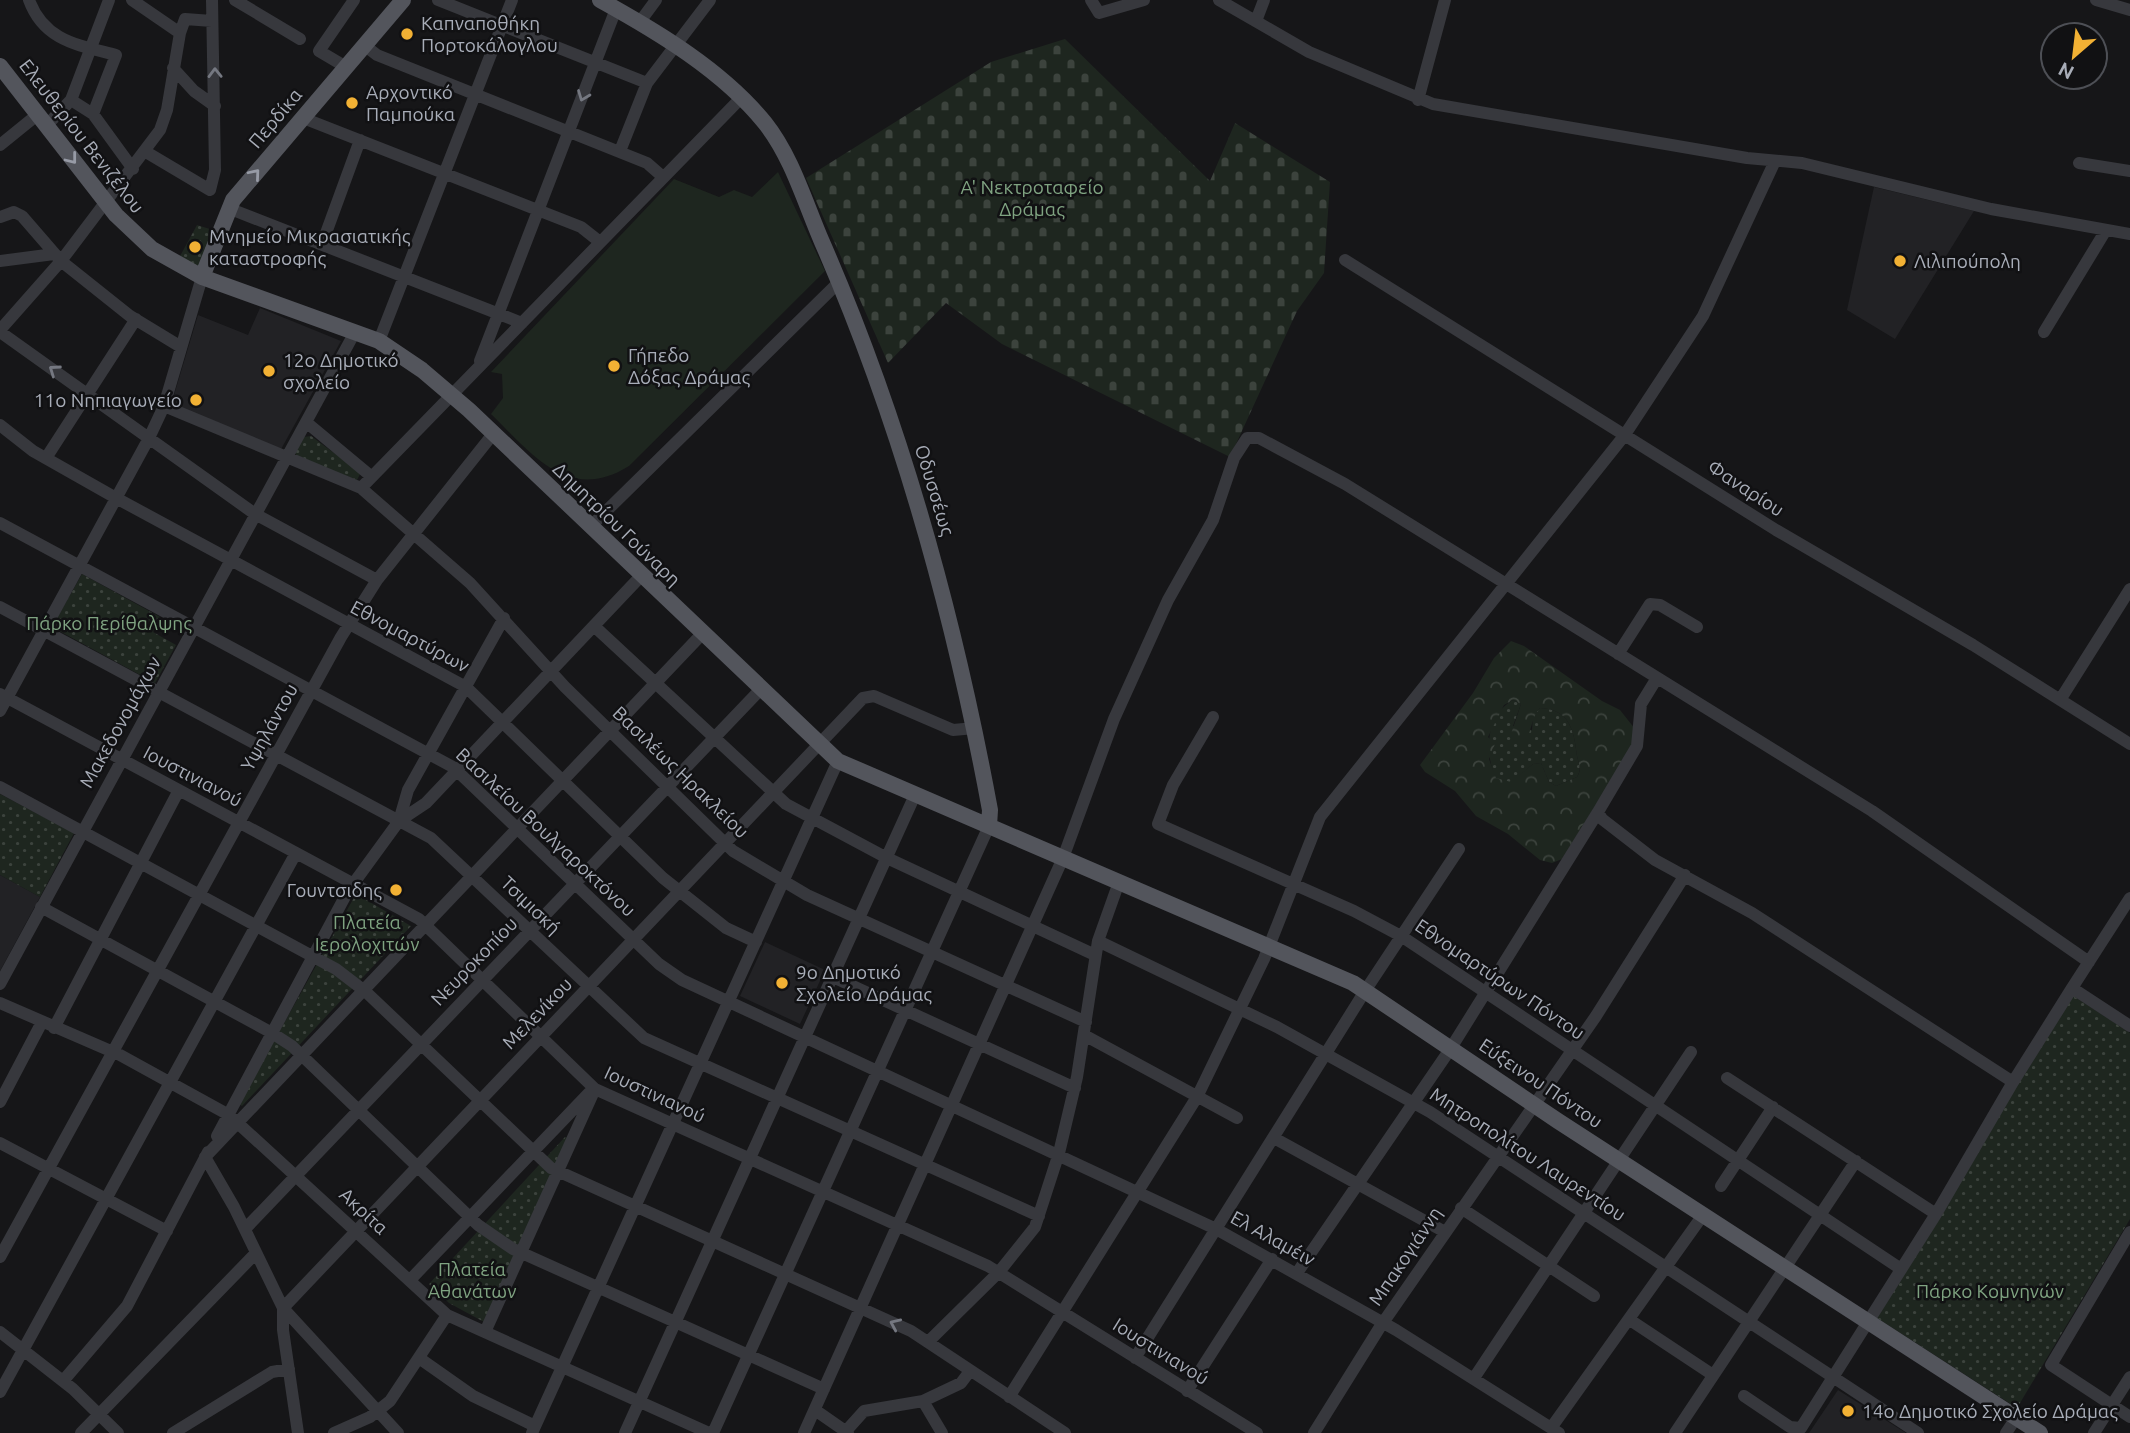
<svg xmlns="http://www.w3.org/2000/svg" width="2130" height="1433" viewBox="0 0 2130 1433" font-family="Ubuntu,sans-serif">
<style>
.built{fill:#222225}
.grass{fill:url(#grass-dots)}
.forest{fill:url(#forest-crowns);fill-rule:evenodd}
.cemetery{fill:url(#cemetery-stones)}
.pitch{fill:#1e261f}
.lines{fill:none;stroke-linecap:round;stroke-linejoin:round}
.minor{stroke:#37383d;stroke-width:12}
.major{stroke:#53555c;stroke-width:16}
.oneway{stroke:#757881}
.oneway2{stroke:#979ba6}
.poi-dot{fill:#f2b134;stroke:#111113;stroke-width:2.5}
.labels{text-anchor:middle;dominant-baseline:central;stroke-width:5;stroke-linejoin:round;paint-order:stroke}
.poi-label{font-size:19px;fill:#a8adb8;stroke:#111113;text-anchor:start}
.street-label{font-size:19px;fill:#a8adb8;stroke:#111113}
.park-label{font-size:19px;fill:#7fa381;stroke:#111113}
</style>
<defs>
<pattern id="grass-dots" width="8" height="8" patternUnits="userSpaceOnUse" patternTransform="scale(1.75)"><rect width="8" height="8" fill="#1e261f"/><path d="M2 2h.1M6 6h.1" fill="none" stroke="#3c433d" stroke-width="1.8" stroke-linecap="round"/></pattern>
<pattern id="forest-crowns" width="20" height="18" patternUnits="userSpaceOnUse" patternTransform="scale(1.75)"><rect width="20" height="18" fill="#1e261f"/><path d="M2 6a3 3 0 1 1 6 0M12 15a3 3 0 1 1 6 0" fill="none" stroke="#3c433d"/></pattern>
<pattern id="cemetery-stones" width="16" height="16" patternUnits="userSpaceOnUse" patternTransform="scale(1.75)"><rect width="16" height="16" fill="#1e261f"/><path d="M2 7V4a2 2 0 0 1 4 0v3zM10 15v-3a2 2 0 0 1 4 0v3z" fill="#3c433d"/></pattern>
</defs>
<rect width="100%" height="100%" fill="#161618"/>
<path class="built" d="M1874,187l100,24 -79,128 -48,-29z
M260,308l81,33 -61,110 -109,-46 27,-90 50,20z
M0,875l40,22 -40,74z
M765,942l60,28 -25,54 -60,-28z
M1838,1390l68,43h-97z"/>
<path class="grass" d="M197,225l16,5 -13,37 -21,-9z
M311,436l46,34 3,4 -3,6 -60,-23 -2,-4 8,-16z
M82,574l78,43 -7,15 23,13 -21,38 -103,-56z
M1513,700l8,4 -8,22 19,4 1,-14 7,-8c30,1 34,23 37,48 2,9 5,12 0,21l-21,9 -7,-4 -8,-19 -8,1 -22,19 -15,-4c-12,-27 -10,-64 17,-79z
M0,794l74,39 -34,64 -40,-22z
M356,894l55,32 -169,180 -3,-2z
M2069,993l61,40v186l-113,189 -143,-92z
M565,1137l4,1 -85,184 -35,-19 -20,-19z"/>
<path class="forest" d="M1511,641l13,5 78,55 18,9 15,19v13l-73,117 -10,4 -12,-3 -32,-26 -32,-18 -21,-25 -30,-19 -5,-7 53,-72 21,-35zM1513,700l8,4 -11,33 6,5 10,-1c6,-11 5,-23 14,-33 30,1 34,23 37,48 2,9 5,13 0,21l-21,9 -7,-4 -8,-19 -8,1 -22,18 -15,-4 -7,-19 6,-15 -7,-7 16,-32z"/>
<path class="cemetery" d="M1065,39l145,142 25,-58 95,59 -6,91 -27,38 -67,146 -228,-113 -56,-41 -58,60 -82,-185 185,-116z"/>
<path class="pitch" d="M778,172l47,99 -196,195c-61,38 -97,-12 -138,-52l12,-16 -1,-24 -11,-2 183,-193 45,18 15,-7 18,7z"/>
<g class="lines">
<path class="minor" d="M29,0c15,41 49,45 87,55l-23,59
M132,0l48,33 5,-14 27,2
M235,0l65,39
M438,0l209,83
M1091,0l8,13 45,-13
M1219,0l90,52 124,52 314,54 55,5 189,46 139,25
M2096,0l34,10
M1256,21l8,-21
M639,23l17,-23
M364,45l13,10 270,108 16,14
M346,67l-27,-16 35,-51
M173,68l21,23 21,15
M71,100l22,14 40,55
M1418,100l27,-100
M303,118l278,109 19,15
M46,126l25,-26 38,-100
M0,145l37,-30
M620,151l27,-68 63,-83
M146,152l64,38 5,-20 -3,-170
M2079,163l51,8
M228,208l294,115
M0,217l14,-5 8,4 39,45 69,55 51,31
M322,244l38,-104
M1345,260l431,270 197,115 157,99
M0,261l54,-7
M0,330l61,-69 99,-131 7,-20 13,-77
M0,332l255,182 122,66
M2044,332l62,-102
M379,341l133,-341
M480,361l136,-352
M164,406l197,82 109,95 95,104 168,164 74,44 279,127
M306,422l66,55
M0,425l33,26 83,47 350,189 197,191 63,50 30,14
M46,458l90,-139
M361,488l380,-390
M0,523l453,244 206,197 23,16 534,249 180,101 163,103
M590,527l249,-245
M0,607l431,231 213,200 395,178
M594,626l192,178 101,54 208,97
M1618,654l32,-50 10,1 37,22
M1657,678l-16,26 -4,42 -39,66 4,7 53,41 97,53 261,169 -77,132 -135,214 -11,-1 -46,-31
M0,694l419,225 176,170 393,177 269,167
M2060,700l70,-111
M0,711l149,-273 15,-32 38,-129
M1213,717l-40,68 -15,39 196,87 47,25 500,333
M0,787l336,182 30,23 185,176 360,163 154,102
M399,821l27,-18 215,-227
M2130,898l-58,90 58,38
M41,907l231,126 20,13 186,179 35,24 311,140
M1098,941l179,86 153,85 488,321
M833,977l242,111
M0,984l355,-652
M0,1003l120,52 109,60 218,200 262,118
M54,1028l125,-238
M1084,1035l153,83
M1727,1078l209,136
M2013,1082l59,-94
M0,1102l42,-80
M217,1136l131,-245 51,-70 9,-31 96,-172
M1274,1138l171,94
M0,1143l167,88
M1721,1186l52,-79
M1461,1208l133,88
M245,1229l516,-540
M2130,1232l-79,133 79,52
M0,1257l341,-620 36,-57 116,-146
M1297,1273l154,-225 147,-236
M410,1280l179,-187
M283,1308l580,-610 11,-2 79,34 22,-2
M283,1308v22l15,103
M1630,1320l83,55
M0,1332l73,57 45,44
M485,1332l110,-243
M929,1341l70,-69 36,-45 24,-74 18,-76 21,-136 21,-59
M419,1358l54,38 62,30
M1135,1358l230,-367 94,-142
M1474,1378l217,-326
M63,1381l64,-75 81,-154
M1187,1391l85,-132
M0,1392l296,-539
M1009,1397l188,-300 67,-138 56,-142 304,-381 79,-120 72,-155
M923,1401l19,32
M815,1410l33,23
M1551,1428l152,-213
M846,1431l18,-20 59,-10 38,-18 9,-12
M81,1433l174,-179
M173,1433l99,-61 17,-3
M334,1433l36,-16 20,-16 57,-86
M398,1433l-115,-125 -49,-101 -29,-50 497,-523
M532,1433l306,-672
M625,1433l290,-638
M713,1433l276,-607
M804,1433l259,-575 51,-139 54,-119 45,-80 21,-62 13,-20h12l86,46 527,327 217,151
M1314,1433l66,-106 216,-311 89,-141
M1675,1433l181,-272
M2006,1433l10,-15
M2094,1433l36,-56"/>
<path class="major" d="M600,0c58,32 123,71 165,123 27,34 40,80 57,119 80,183 132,373 168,568l-1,16
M0,66l116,149 36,34 50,28 177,64 43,29 47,40 369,351 515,222 205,138 482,312
M202,277l31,-77 170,-200"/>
</g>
<defs><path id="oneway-chevron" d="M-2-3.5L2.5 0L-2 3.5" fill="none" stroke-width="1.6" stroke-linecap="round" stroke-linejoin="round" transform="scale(1.75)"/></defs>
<g class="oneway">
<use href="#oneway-chevron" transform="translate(215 73) rotate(-91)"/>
<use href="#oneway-chevron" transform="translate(583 96) rotate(111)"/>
<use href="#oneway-chevron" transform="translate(54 370) rotate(-145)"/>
<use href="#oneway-chevron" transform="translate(895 1324) rotate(-156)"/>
</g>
<g class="oneway2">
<use href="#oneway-chevron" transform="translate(72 159) rotate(52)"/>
<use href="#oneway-chevron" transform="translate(255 174) rotate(-50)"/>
</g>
<g class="poi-dot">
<circle cx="407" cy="34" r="7"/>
<circle cx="352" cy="103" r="7"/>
<circle cx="195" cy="247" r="7"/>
<circle cx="1900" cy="261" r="7"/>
<circle cx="614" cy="366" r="7"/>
<circle cx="269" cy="371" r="7"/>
<circle cx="196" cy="400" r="7"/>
<circle cx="396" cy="890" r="7"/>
<circle cx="782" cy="983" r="7"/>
<circle cx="1848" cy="1411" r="7"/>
</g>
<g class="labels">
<g class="poi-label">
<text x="421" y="23">Καπναποθήκη<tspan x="421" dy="22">Πορτοκάλογλου</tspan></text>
<text x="366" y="92">Αρχοντικό<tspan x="366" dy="22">Παμπούκα</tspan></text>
<text x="209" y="236">Μνημείο Μικρασιατικής<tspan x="209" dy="22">καταστροφής</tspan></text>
<text x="1914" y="261">Λιλιπούπολη</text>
<text x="628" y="355">Γήπεδο<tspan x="628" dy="22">Δόξας Δράμας</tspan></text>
<text x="283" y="360">12ο Δημοτικό<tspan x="283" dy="22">σχολείο</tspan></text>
<text x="182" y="400" text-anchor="end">11ο Νηπιαγωγείο</text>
<text x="382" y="890" text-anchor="end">Γουντσιδης</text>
<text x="796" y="972">9ο Δημοτικό<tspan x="796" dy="22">Σχολείο Δράμας</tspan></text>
<text x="1862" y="1411">14ο Δημοτικό Σχολείο Δράμας</text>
</g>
<g class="street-label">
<text transform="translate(275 118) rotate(-50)">Περδίκα</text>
<text transform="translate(82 136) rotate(52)">Ελευθερίου Βενιζέλου</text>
<text transform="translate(1746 488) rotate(33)">Φαναρίου</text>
<text transform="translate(935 490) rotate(73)">Οδυσσέως</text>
<text transform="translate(617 524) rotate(44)">Δημητρίου Γούναρη</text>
<text transform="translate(410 636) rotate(28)">Εθνομαρτύρων</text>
<text transform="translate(120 722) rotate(-61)">Μακεδονομάχων</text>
<text transform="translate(269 727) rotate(-61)">Υψηλάντου</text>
<text transform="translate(681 772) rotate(44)">Βασιλέως Ηρακλείου</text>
<text transform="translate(193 776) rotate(28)">Ιουστινιανού</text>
<text transform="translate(546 832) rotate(43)">Βασιλείου Βουλγαροκτόνου</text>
<text transform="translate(531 905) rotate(44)">Τσιμισκή</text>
<text transform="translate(474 961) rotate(-46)">Νευροκοπίου</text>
<text transform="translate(1500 979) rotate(34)">Εθνομαρτύρων Πόντου</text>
<text transform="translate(537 1013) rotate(-46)">Μελενίκου</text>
<text transform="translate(1541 1083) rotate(34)">Εύξεινου Πόντου</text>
<text transform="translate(655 1094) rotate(25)">Ιουστινιανού</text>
<text transform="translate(1528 1154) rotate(33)">Μητροπολίτου Λαυρεντίου</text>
<text transform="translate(364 1211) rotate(43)">Ακρίτα</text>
<text transform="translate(1273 1238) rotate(29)">Ελ Αλαμέιν</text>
<text transform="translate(1405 1256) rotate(-56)">Μπακογιάννη</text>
<text transform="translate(1161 1351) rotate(32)">Ιουστινιανού</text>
</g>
<g class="park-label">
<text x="1032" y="187">Α' Νεκτροταφείο<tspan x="1032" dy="22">Δράμας</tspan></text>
<text x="109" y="623">Πάρκο Περίθαλψης</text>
<text x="367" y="922">Πλατεία<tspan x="367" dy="22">Ιερολοχιτών</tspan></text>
<text x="472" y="1269">Πλατεία<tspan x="472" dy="22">Αθανάτων</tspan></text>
<text x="1990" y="1291">Πάρκο Κομνηνών</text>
</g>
</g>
<g transform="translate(2074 56) rotate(208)"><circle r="33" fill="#111113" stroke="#4d4f55" stroke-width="2"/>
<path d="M0-5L12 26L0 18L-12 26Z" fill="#f2b134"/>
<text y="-10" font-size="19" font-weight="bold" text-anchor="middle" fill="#a8adb8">N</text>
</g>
</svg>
